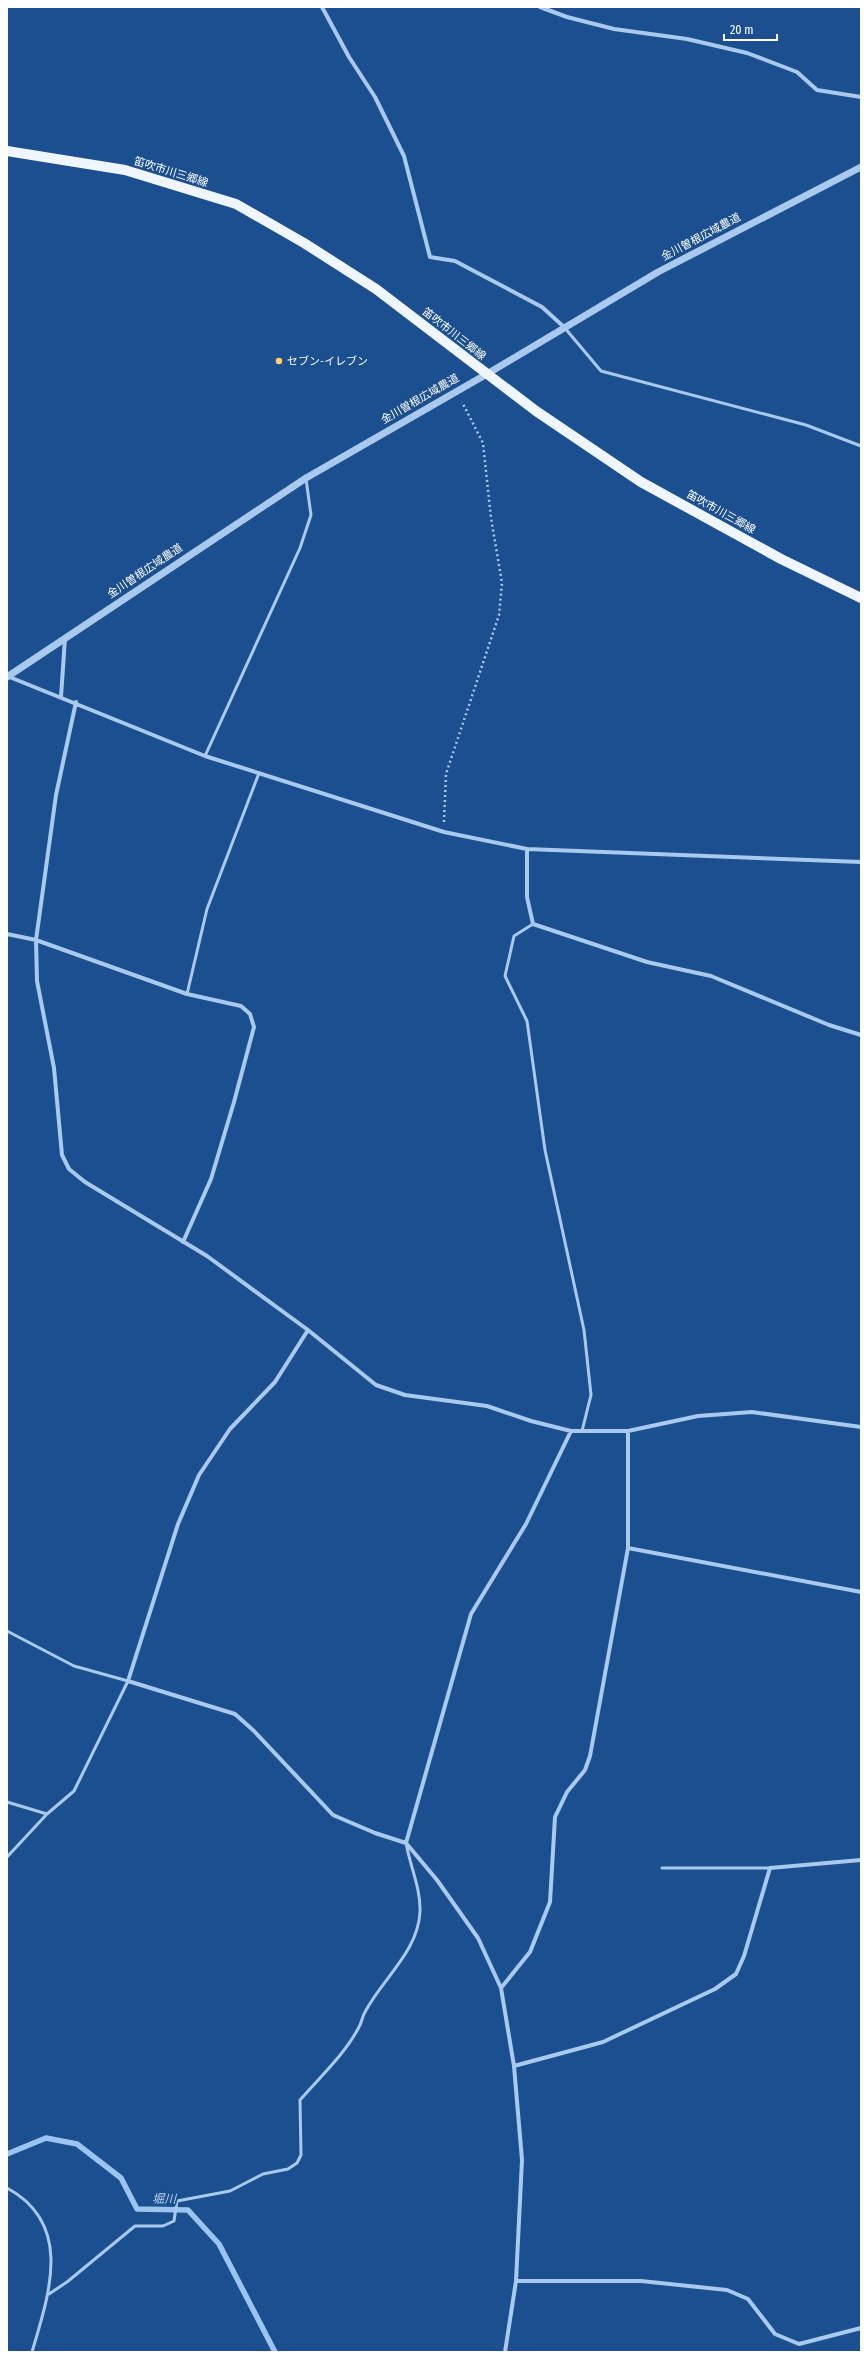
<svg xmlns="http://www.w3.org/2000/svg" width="868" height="2359" viewBox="0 0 868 2359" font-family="'Fira Sans Condensed','Noto Sans JP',sans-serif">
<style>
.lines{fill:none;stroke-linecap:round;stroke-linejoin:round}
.stream{stroke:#9cc4f0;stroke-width:5.5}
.path{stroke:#a9c9ee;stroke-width:2.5;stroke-dasharray:2 3;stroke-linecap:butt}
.service{stroke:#a9c9ee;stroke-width:3}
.minor{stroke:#a9c9ee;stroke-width:4}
.tertiary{stroke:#a9c9ee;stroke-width:7}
.primary{stroke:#f0f6ff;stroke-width:10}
.poi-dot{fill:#ffd166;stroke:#1b4f8f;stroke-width:1.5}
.labels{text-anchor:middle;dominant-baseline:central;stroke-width:3.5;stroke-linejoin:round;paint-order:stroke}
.street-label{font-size:11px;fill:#fff;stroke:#1b4f8f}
.poi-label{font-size:11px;fill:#fff;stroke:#1b4f8f;text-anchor:start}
.water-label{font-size:12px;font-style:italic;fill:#b5d3f5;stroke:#1b4f8f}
</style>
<rect width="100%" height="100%" fill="#1b4f8f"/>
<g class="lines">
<path class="stream" d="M7,2154l39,-16 31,6 44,34 16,31 51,1 31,34 56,108"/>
<path class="path" d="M444,822l2,-48 53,-159 3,-32 -11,-65 -8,-75 -21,-41"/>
<path class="service" d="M564,327l37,44 205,54 55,21
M205,756l95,-208 11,-33 -5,-36
M533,924l-19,12 -9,40 22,45 18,129 39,180 7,65 -9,36
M187,994l20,-85 52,-136
M7,1631l67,35 54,15 -54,110 -27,23 -40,43
M7,1802l40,12
M662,1868h108
M7,2188c67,36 42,106 25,164
M49,2294l18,-12 68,-56h28l11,-5 3,-20 53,-10 33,-17 25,-5 9,-6 4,-8 -1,-55c20,-23 45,-46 59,-73 3,-5 3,-10 6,-15 17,-33 53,-60 55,-100 1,-23 -10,-46 -14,-69"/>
<path class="minor" d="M322,7l27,50 26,40 29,59 26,101 25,4 87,46 22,20
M540,7l27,10 47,12 73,10 60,14 50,19 20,18 44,7
M7,676l198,80 239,76 83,17 334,13
M61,697l4,-59
M76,702l-20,93 -20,145 1,41 17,87 8,87 7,14 16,13 122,74 101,74 68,55 29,10 82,11 44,15 40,10h57l70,-15 54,-4 109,15
M527,849v48l6,27 114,38 64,14 118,49 32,10
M7,934l29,6 151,54 54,12 9,8 4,13 -20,75 -23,77 -28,63
M308,1330l-33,52 -45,47 -31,46 -21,49 -50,157 107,33 19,17 79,84 42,18 31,10 31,37 41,58 23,50 13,78 8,94 -6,121 -11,71
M628,1548l233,44
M406,1843l65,-229 55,-90 45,-93
M501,1988l29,-36 20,-50 5,-85 12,-25 18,-22 5,-14 38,-208v-117
M514,2066l89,-24 112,-53 21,-15 8,-18 26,-88 91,-8
M516,2281h125l86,9 21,9 27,35 24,10 62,-16"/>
<path class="tertiary" d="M7,677l299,-199 181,-104 171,-102 203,-105"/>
<path class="primary" d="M7,151l118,19 111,34 68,39 72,46 160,122 105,71 140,77 80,39"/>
</g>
<circle class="poi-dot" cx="279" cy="361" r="4"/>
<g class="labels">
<g class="street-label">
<text transform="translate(171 172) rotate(17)">笛吹市川三郷線</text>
<text transform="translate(701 237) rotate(-28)">金川曽根広域農道</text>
<text transform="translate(454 334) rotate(38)">笛吹市川三郷線</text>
<text transform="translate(420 399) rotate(-30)">金川曽根広域農道</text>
<text transform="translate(721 512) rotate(29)">笛吹市川三郷線</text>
<text transform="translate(145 571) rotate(-34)">金川曽根広域農道</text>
</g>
<g class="poi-label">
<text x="287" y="361">セブン-イレブン</text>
</g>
<g class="water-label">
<text transform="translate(164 2199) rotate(1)">堀川</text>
</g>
</g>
<rect width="868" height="2359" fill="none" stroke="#ffffff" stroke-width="16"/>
<path d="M724 34v6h53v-6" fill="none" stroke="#ffffff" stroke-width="2"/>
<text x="730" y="34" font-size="12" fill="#ffffff" stroke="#1b4f8f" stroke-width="3" paint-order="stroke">20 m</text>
</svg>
